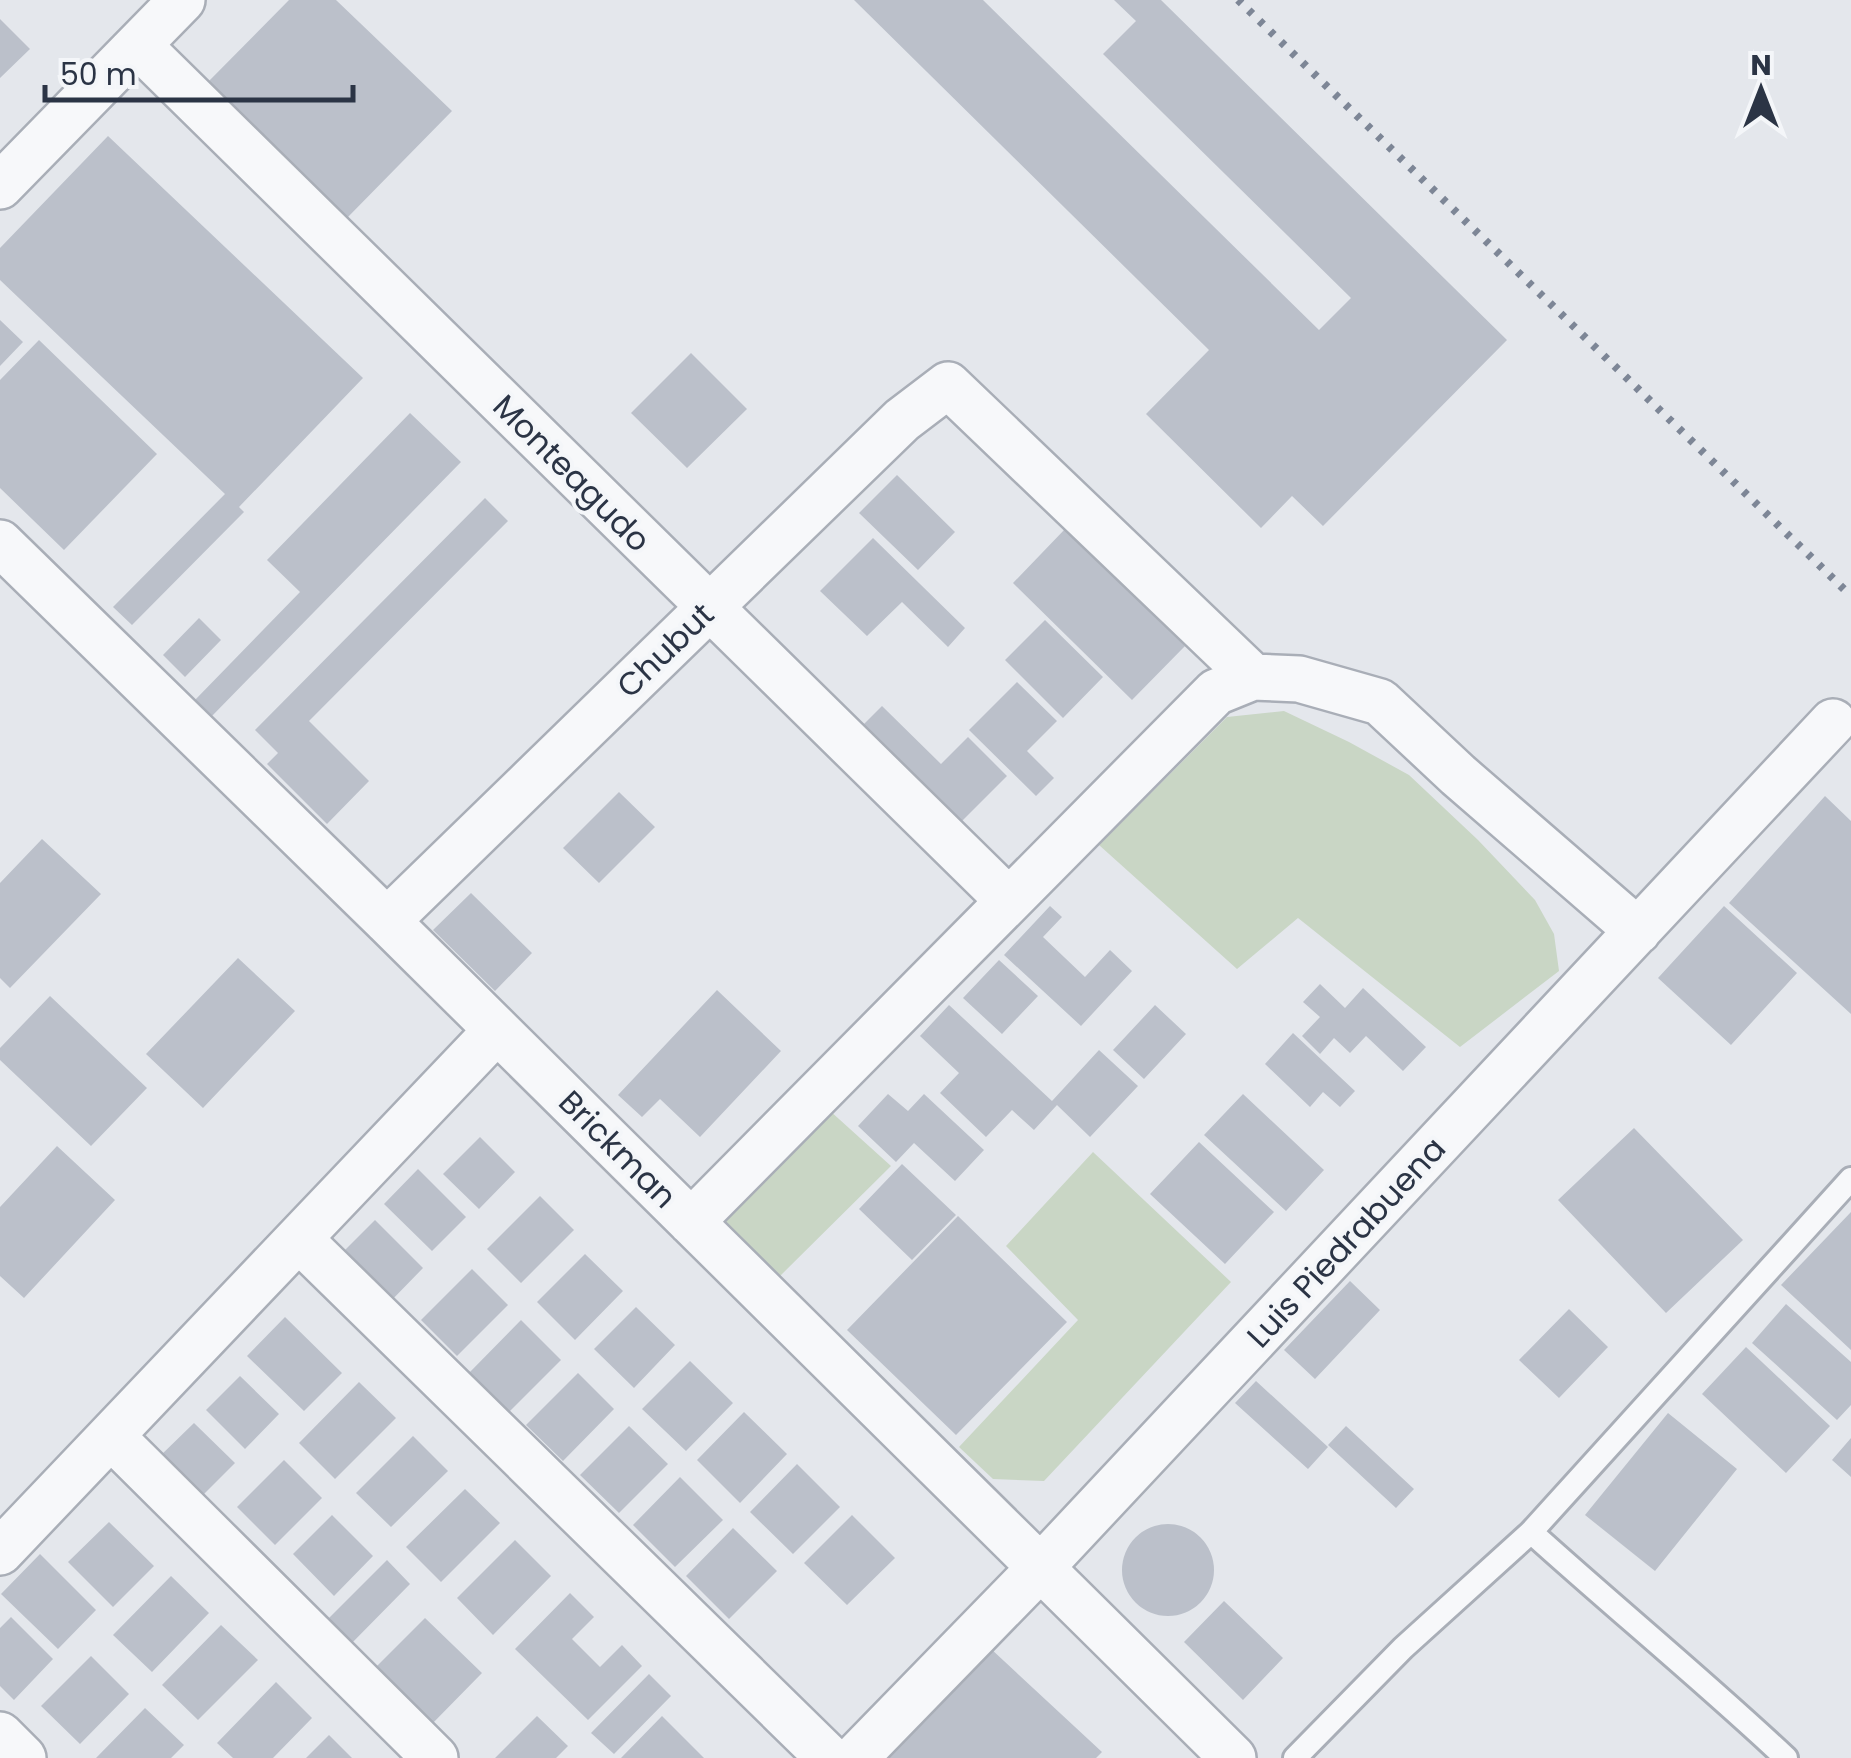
<svg xmlns="http://www.w3.org/2000/svg" width="1851" height="1758" viewBox="0 0 1851 1758" font-family="Poppins,sans-serif">
<style>
.green{fill:#c9d6c5}
.building{fill:#bbc0ca}
.lines{fill:none;stroke-linecap:round;stroke-linejoin:round}
.service-casing{stroke:#a9aeb7;stroke-width:28}
.minor-casing{stroke:#a9aeb7;stroke-width:50}
.service{stroke:#f7f8fa;stroke-width:22}
.minor{stroke:#f7f8fa;stroke-width:45}
.rail{stroke:#7d8696;stroke-width:8;stroke-dasharray:5 10;stroke-linecap:butt}
.labels{text-anchor:middle;dominant-baseline:central;stroke-width:8;stroke-linejoin:round;paint-order:stroke}
.street-label{font-size:32px;fill:#2b3445;stroke:#f4f6f9}
</style>
<rect width="100%" height="100%" fill="#e4e7ec"/>
<path class="green" d="M1284,711l65,31 60,33 69,65 57,60 19,34 5,37 -99,76 -162,-129 -61,51 -138,-124 128,-128z
M829,1110l62,56 -112,111 -53,-49 -1,-19z
M1093,1152l138,130 -187,199 -51,-2 -34,-32 119,-127 -72,-74z"/>
<path class="building" d="M289,0h47l116,111 -105,107 -140,-135z
M854,0h129l336,330 32,-32 -248,-244 33,-33 -22,-21h47l346,340 -184,186 -31,-30 -31,32 -115,-114 63,-64z
M0,19l30,30 -30,29z
M108,136l255,242 -124,129 5,5 -112,113 -19,-18 112,-113 -225,-214v-32z
M0,320l23,22 -23,24z
M39,340l118,114 -93,96 -64,-62v-108z
M691,353l56,56 -60,59 -56,-55z
M410,413l51,49 -249,254 -17,-16 105,-108 -33,-32z
M897,475l58,57 -37,38 -59,-57z
M485,498l23,23 -199,200 60,60 -42,43 -60,-60 11,-11 -23,-23z
M1065,529l120,117 -53,54 -119,-117z
M873,538l92,90 -17,19 -46,-45 -35,34 -47,-45z
M199,618l22,22 -36,37 -22,-22z
M1045,620l58,57 -40,41 -58,-58z
M1017,682l40,39 -30,30 27,27 -18,18 -67,-66z
M882,706l59,58 27,-27 39,39 -52,52 -99,-96z
M619,792l36,35 -56,56 -36,-35z
M1825,796l26,25v193l-122,-111z
M42,839l59,55 -91,94 -10,-10v-95z
M471,893l61,60 -37,38 -62,-61z
M1050,906l12,11 -19,20 42,40 25,-27 22,21 -51,55 -77,-71z
M1724,906l73,67 -66,72 -73,-67z
M238,958l57,53 -92,97 -57,-54z
M999,960l39,36 -36,38 -39,-36z
M1320,984l25,24 18,-20 63,59 -23,24 -37,-35 -16,17 -16,-15 -14,16 -18,-18 18,-19 -17,-15z
M717,990l64,61 -81,86 -40,-38 -18,18 -24,-22z
M50,996l97,92 -56,58 -91,-86v-12z
M949,1005l103,96 47,-51 39,36 -48,51 -33,-32 -23,25 -22,-20 -26,27 -46,-44 19,-20 -39,-37z
M1155,1005l31,29 -42,45 -31,-29z
M1293,1033l62,58 -15,16 -17,-15 -13,15 -45,-43z
M888,1094l20,17 16,-17 60,56 -29,31 -41,-38 -18,19 -38,-36z
M1243,1094l81,76 -38,41 -82,-76z
M1634,1128l109,112 -77,73 -108,-113z
M480,1137l35,35 -36,37 -36,-35z
M1199,1142l75,70 -49,52 -75,-70z
M57,1146l58,54 -91,98 -24,-22v-69z
M902,1164l54,51 -44,45 -53,-51z
M418,1169l48,48 -34,34 -48,-47z
M540,1196l34,34 -53,53 -34,-34z
M1851,1212v138l-70,-65z
M958,1216l109,106 -111,113 -109,-105z
M375,1220l48,48 -36,37 -48,-49z
M585,1254l38,37 -48,49 -38,-38z
M472,1269l36,36 -51,51 -36,-36z
M1350,1281l30,29 -65,69 -31,-29z
M1786,1304l65,58v43l-14,15 -85,-77z
M636,1307l39,38 -41,43 -40,-39z
M1569,1309l39,38 -49,51 -40,-38z
M285,1317l57,56 -38,38 -57,-55z
M521,1320l40,40 -52,52 -40,-39z
M1746,1347l84,79 -44,47 -84,-79z
M690,1361l43,42 -47,48 -44,-42z
M578,1373l36,36 -51,52 -37,-36z
M240,1376l39,38 -34,35 -39,-39z
M1256,1381l72,66 -20,22 -73,-66z
M359,1382l37,36 -61,61 -36,-36z
M744,1412l43,42 -47,49 -43,-43z
M1668,1413l69,56 -82,102 -70,-56z
M194,1423l41,40 -35,35 -42,-40z
M629,1426l39,38 -49,49 -39,-38z
M1346,1426l68,63 -18,19 -68,-63z
M413,1436l35,35 -57,56 -35,-34z
M1851,1438v39l-19,-17z
M284,1460l38,38 -47,47 -38,-38z
M797,1464l43,43 -47,47 -43,-42z
M680,1477l43,43 -48,47 -42,-42z
M465,1489l35,34 -59,59 -35,-35z
M332,1515l41,41 -39,40 -41,-42z
M852,1515l43,43 -48,47 -43,-42z
M109,1522l45,44 -41,41 -45,-45z
M1122 1570a46 46 0 1 1 92 0a46 46 0 1 1-92 0Z
M733,1528l44,43 -48,48 -43,-43z
M515,1540l36,36 -58,59 -36,-37z
M40,1554l56,56 -38,39 -57,-55z
M387,1560l23,24 -62,63 -24,-24z
M171,1576l38,37 -57,59 -39,-37z
M570,1593l24,24 -22,22 28,28 22,-22 20,21 -54,54 -73,-71z
M1224,1601l59,57 -40,42 -59,-58z
M11,1617l42,42 -39,41 -14,-14v-58z
M425,1618l57,55 -52,53 -57,-56z
M221,1625l37,35 -60,60 -36,-35z
M990,1648l112,104 -6,6h-209z
M91,1656l38,38 -49,50 -39,-38z
M649,1674l22,22 -57,58 -23,-21z
M276,1682l36,36 -39,40h-40l-16,-15z
M145,1708l39,37 -13,13h-75z
M537,1716l31,30 -12,12h-61z
M662,1716l42,42h-83z
M329,1735l23,23h-46z"/>
<g class="lines">
<g class="service-casing">
<path id="service" d="M1531,1532l320,-353
M1295,1758l108,-110 128,-116c84,76 172,148 255,226"/>
</g>
<g class="minor-casing">
<path id="minor" d="M138,45l870,855
M0,186l182,-186
M0,543l387,378 846,837
M387,921l515,-501 46,-35 305,292 46,2 81,23 78,73 180,156
M691,1222l525,-530 37,-15
M299,1239l530,519
M111,1436l324,322
M0,1552l497,-522
M0,1735l23,23
M855,1758l186,-191 792,-845"/>
</g>
<use href="#service" class="service"/>
<use href="#minor" class="minor"/>
<path class="rail" d="M1238,0l613,596"/>
</g>
<g class="labels">
<g class="street-label">
<text transform="translate(572 473) rotate(45)">Monteagudo</text>
<text transform="translate(665 650) rotate(-44)">Chubut</text>
<text transform="translate(618 1149) rotate(45)">Brickman</text>
<text transform="translate(1346 1242) rotate(-47)">Luis Piedrabuena</text>
</g>
</g>
<g transform="translate(1761 90)" stroke="#f4f6f9" stroke-width="8" paint-order="stroke">
<path d="M0-8L18 38L0 25L-18 38Z" fill="#2b3445"/>
<text y="-15" font-size="28" font-weight="bold" text-anchor="middle" fill="#2b3445">N</text>
</g>
<path d="M45 85v15h308v-15" fill="none" stroke="#2b3445" stroke-width="5"/>
<text x="60" y="85" font-size="30" fill="#2b3445" stroke="#f4f6f9" stroke-width="8" paint-order="stroke">50 m</text>
</svg>
